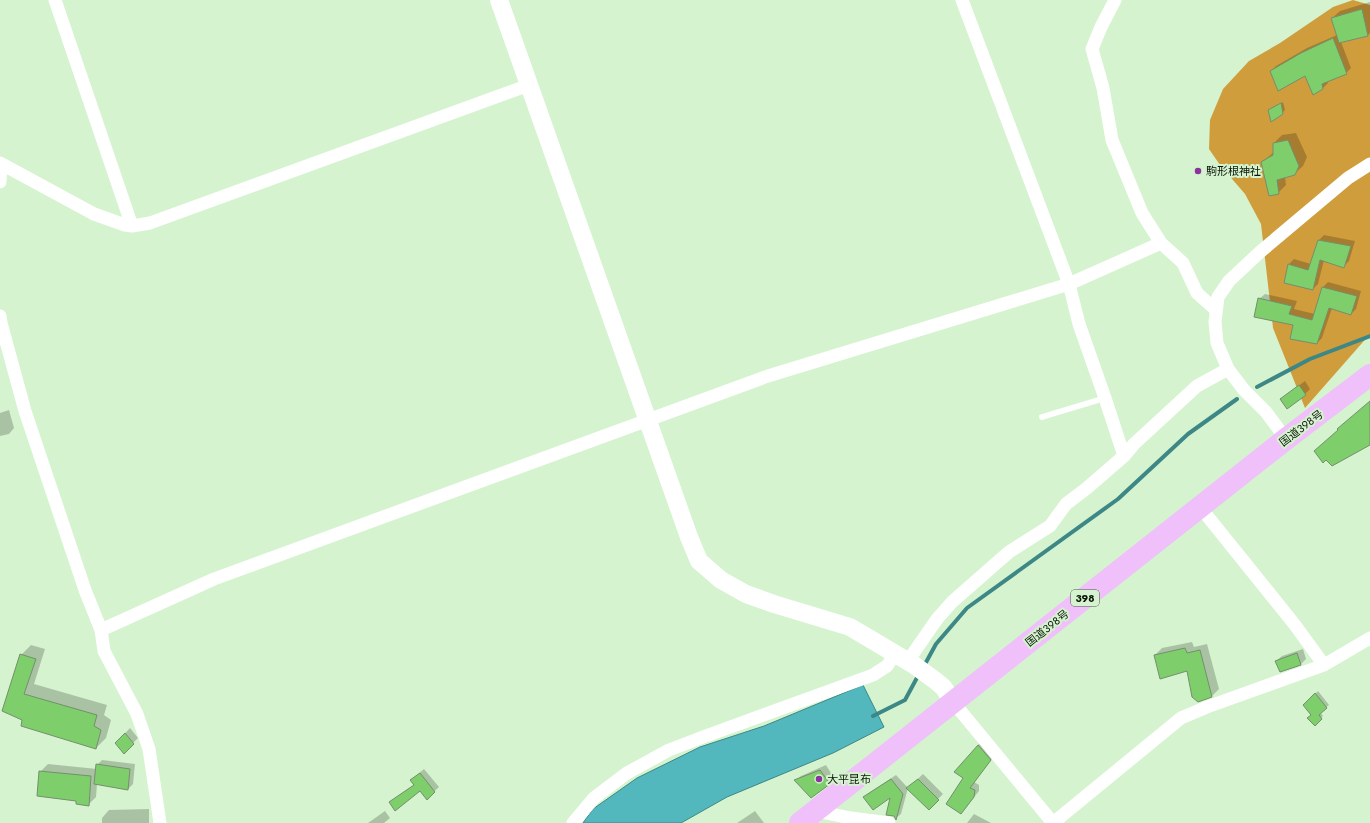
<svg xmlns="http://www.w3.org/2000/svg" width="1370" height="823" viewBox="0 0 1370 823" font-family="Jost,'Noto Sans JP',sans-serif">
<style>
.forest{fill:#d09d3d}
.water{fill:#52b8bd;stroke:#3d8787}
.shadow{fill:#0003}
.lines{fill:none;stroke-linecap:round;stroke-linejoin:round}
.stream{stroke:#3d8787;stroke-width:4}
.building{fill:#7ecf6b;stroke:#748f6d}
.lane{stroke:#fff;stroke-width:6}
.street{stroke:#fff;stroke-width:13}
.secondary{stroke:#fff;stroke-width:18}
.highway{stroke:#f0c0fb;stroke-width:22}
.poi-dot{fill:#8a329e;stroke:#d5f3ce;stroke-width:1.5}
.labels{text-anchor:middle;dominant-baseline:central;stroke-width:4;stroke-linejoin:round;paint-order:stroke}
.shield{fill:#d5f3ce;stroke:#485844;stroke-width:1}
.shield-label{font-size:10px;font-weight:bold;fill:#0b1609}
.poi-label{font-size:11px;fill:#0b1609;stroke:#d5f3ce;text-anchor:start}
.street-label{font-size:11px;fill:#0b1609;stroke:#d5f3ce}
</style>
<rect width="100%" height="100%" fill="#d5f3ce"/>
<path class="forest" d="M1353,0l17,5v329l-65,74 -32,-80 -12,-104 -16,-30 -25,-29 -11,-16 1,-29 13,-31 26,-28 31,-18 53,-36z"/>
<path class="water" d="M863,685l21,42 -51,26 -106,44 -46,26h-98l10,-14 44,-31 63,-31 64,-21z"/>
<path class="shadow" d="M1370,2v31l-2,2 -27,7 10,26 -5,5 -19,8 1,2 -5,5 -17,-13 -35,-4 5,-5 31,-18 30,-13 -5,-17 8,-7z
M1283,102l2,8 -3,3 -13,-3z
M1296,133l11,24 -4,9 -9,8 -9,3 1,8 -8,8 -16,-31 12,-10v-9l8,-8z
M1324,235l31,6 -6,20 -5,5 -20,-6 -6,24 -5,5 -28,-7 4,-18 5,-5 17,5 8,-24z
M1328,282l33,9 -5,18 -5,5 -19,-6 -10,30 -5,5 -22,-19 -36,-25 6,-5 32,7 -3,8 21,5 8,-27z
M1305,381l5,8 -5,5 -24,5z
M9,410l5,18 -5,6 -9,2v-23z
M1192,642l2,5 13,-3 12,45 -7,7 -14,5 -10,-31 -33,-15 7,-7z
M31,645l14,4 -11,35 73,21 -3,10 7,5 -5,18 -10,10 -73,-28 -2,-65z
M1303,649l3,10 -5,5 -25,-3 6,-5z
M1318,691l11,14 -9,7 3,4 -8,8 -2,-9 -9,-10z
M130,728l8,10 -14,14 -8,-9z
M983,740l12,15 -21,27 5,3v6l-18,22 3,-35 14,-33z
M102,760l33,4 -2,20 -5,5 -31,-5 -1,13 -7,7 -12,-4 -37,-28 8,-8 49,5v-4z
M826,765l8,13 -5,5 -33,-3 5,-4z
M424,769l15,18 -12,11 -7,-8 -25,8 20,-14 -4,-4z
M923,774l20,20 -14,14 -21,-20z
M896,775l12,13 -7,26 -5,4 -5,-22 -27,1 5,-4z
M149,809v14h-47v-5l7,-8z
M385,811l5,7 -6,5h-16z
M755,811l9,12h-27z
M974,814l17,9h-24z"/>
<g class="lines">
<path class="stream" d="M1257,387l53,-28 60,-23
M924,666l12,-22 31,-36 151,-109 70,-65 49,-35
M873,716l32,-16 14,-26"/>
</g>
<path class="building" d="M1362,9l6,27 -29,7 -8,-25z
M1333,38l14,36 -25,10 1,5 -10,6 -8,-19 -27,15 -8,-20 31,-18z
M1281,103l2,11 -12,8 -3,-12z
M1288,140l11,26 -4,9 -18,5 2,14 -10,2 -8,-34 12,-7v-12z
M1318,240l33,6 -7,22 -24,-8 -7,30 -29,-7 4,-19 20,6z
M1322,287l35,9 -6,19 -22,-7 -12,36 -27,-5 3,-14 -39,-8 4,-19 34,8 -3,8 23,6z
M1299,385l7,10 -19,14 -7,-10z
M1370,401v44l-38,21 -6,-6 -3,3 -9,-12 24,-21 -1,-1z
M1185,648l2,5 13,-3 12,47 -14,5 -6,-5 -5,-26 -27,8 -6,-24z
M1297,653l4,12 -21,7 -5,-11z
M20,654l16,5 -12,35 73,21 -3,11 7,4 -5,19 -75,-23 1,-6 -20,-9z
M1315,693l12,15 -8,7 3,4 -7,7 -8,-8 4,-3 -8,-10z
M125,733l9,11 -10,10 -9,-11z
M978,745l13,15 -21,28 5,2 -1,7 -13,17 -15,-10 17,-26 -9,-6z
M96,764l34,5 -2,21 -34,-6z
M820,770l10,14 -19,14 -17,-18z
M39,771l52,5 -2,30 -13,-2v-3l-39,-5z
M420,773l15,19 -8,8 -7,-9 -25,20 -6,-9 25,-17 -4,-5z
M891,779l12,15 -7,26 -2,-4 -8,-1 4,-17 -17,12 -10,-13z
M918,779l21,21 -10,10 -23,-22z"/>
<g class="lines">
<path class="lane" d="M1042,417l63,-19"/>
<path class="street" d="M55,0l77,226
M962,0l107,284 10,40 26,74 19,58
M1115,0l-14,27 -9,22 11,39 9,52 30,73 19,30 22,20 14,30 19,17
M0,163l94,51 31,11 7,1 18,-3 379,-138
M0,182l1,-18
M0,316l1,7 24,88 60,179 16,40 3,21 33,63 12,35 11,74
M1286,439l-20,-27 -22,-22 -16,-21 -11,-26 -2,-21 3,-25 11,-16 31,-29 88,-74 22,-14
M1200,507l95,118 29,40
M101,630l113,-51 554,-203 301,-92 92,-41
M908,661l29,-42 15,-17 57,-50 41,-26 16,-22 21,-16 37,-32 10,-12 63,-58 31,-17
M953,702l100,121
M816,811l35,7 38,5
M573,823l21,-25 33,-25 42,-23 34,-13 170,-62 14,-9 8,-12
M1053,823l128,-105 26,-11 117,-42 46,-27"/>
<path class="secondary" d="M499,0l190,537 10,24 22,19 25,14 28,10 76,23 64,38 22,16 8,7 9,14"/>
<path class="highway" d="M800,823l486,-384 84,-64"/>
</g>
<g class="poi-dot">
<circle cx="1198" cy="171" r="4"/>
<circle cx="819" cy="779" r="4"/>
</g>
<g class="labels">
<rect class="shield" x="1071" y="590" width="28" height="16" rx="3"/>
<g class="shield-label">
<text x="1085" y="598">398</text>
</g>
<g class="poi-label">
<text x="1206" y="171">駒形根神社</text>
<text x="827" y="779">大平昆布</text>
</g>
<g class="street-label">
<text transform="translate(1301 428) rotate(-37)">国道398号</text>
<text transform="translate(1047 628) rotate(-38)">国道398号</text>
</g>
</g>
</svg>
